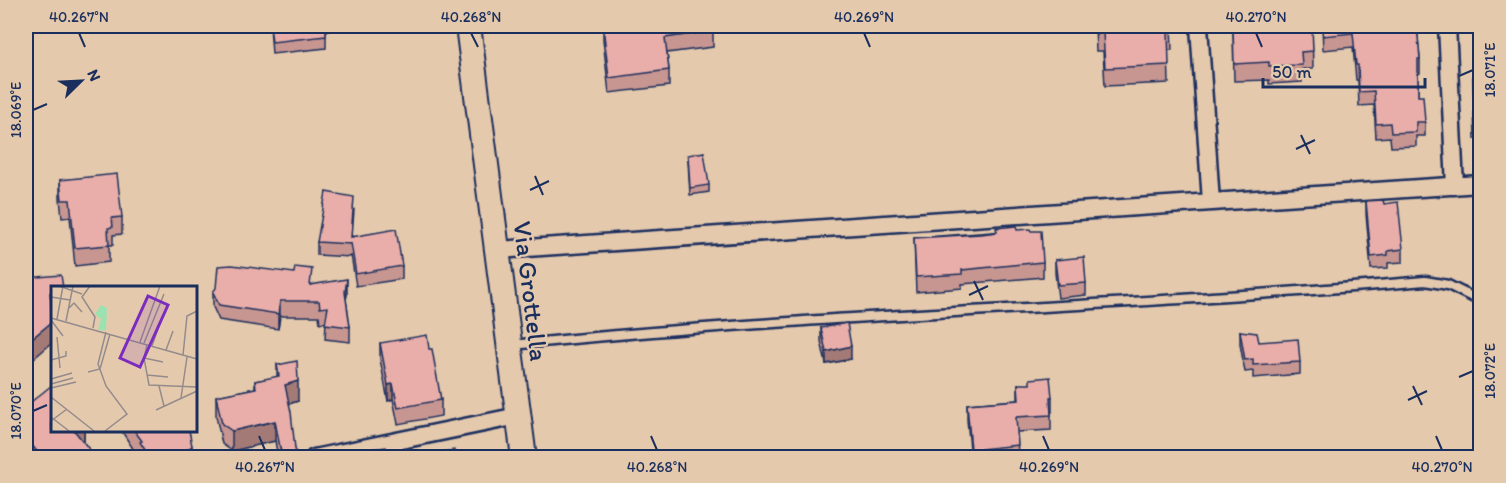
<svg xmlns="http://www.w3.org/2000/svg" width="1506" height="483" viewBox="0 0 1506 483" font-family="Itim,sans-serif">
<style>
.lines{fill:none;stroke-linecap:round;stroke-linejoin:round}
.lane-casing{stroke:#1b2f5e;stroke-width:13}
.street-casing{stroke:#1b2f5e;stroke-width:21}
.secondary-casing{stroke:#1b2f5e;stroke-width:28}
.lane{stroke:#e5c9ac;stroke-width:8}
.street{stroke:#e5c9ac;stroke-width:16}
.secondary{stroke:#e5c9ac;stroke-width:24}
.wall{fill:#c89691;stroke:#1b2f5e;stroke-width:1.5}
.shaded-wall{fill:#a37a76;stroke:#1b2f5e;stroke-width:1.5}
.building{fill:#e9aea9;stroke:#1b2f5e;stroke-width:1.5}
.ticks{fill:none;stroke:#1b2f5e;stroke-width:2}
.labels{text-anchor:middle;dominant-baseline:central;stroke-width:4.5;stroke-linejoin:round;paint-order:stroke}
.street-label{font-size:26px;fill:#1b2f5e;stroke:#e5c9ac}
.inset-road{fill:none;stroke:#948b8d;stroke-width:1.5}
.view{fill:#7b2cbf;fill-opacity:0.15;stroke:#7b2cbf;stroke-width:3}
.inset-edge{fill:none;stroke:#1b2f5e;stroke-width:3}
.neatline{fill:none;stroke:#1b2f5e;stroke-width:2}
.ticks-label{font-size:15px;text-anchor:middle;fill:#1b2f5e}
</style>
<rect width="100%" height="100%" fill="#e5c9ac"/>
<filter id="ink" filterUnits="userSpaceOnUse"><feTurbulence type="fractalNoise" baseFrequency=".0167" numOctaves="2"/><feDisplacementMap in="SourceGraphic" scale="12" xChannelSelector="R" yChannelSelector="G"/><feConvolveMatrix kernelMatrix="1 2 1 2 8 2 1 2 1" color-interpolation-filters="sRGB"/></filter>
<g filter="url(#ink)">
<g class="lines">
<g class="lane-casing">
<path id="lane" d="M512,345c304,-32 609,-37 913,-64l23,4 32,16"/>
</g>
<g class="street-casing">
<path id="street" d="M1199,26l12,176
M1447,26l8,160
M497,250l983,-66
M314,458l204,-42"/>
</g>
<g class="secondary-casing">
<path id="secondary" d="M468,26l56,432"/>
</g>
<use href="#lane" class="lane"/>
<use href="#street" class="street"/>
<use href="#secondary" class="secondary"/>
</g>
<path class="wall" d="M270,26h85v1l-29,4v17l-54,6z
M603,26l110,5v16l-46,6 2,17v16l-60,7 -6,-53z
M1095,26h76l1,24h-4l1,33 -64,3 -2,-35h-7z
M1312,26l1,43h-11v13l-33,2v-4l-35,1 -1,-52z
M1322,26h95l3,33v14l-2,1v22l7,26v14h-9v10l-25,1 -1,-10 -14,1 -2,-33 -15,1 -1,-26h-2l-3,-33 -30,3z
M1473,77h7v62h-5z
M688,161l21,24v7l-19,3z
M60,180l62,37v17l-9,1v10h-4v17l-34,4 -5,-49 -8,1 -2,-20z
M1366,201l18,3 19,45v13l-15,1v5l-17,1 -5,-55z
M354,210l-2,27 50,29v13l-46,7 -5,-31v2l-34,-2v-13z
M1017,230l26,32v15l-81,7v4l-46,4 -2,-54z
M1055,260l31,23v12l-28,3 -3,-25z
M26,278l26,10v55z
M312,285l35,9 -1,5 4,28v15l-25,-3 1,-17 -6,1 -1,-7h-39l-2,13 -59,-9 -6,-13v-15z
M821,328l30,31 -25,5 -5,-23z
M1240,331l19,11 41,20v12l-47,4v-7l-8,1 -5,-28z
M380,343l49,6 12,51v16l-43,8 -5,-25 -5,2 -8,-42z
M277,365l21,36 -9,3 7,54h-18l-3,-17 -43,10 -10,-7 -6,-28v-20l39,-8v-7l22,-4z
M1018,384l34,13v15h-1v18l-34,2 1,26h-47l-4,-38v-16l51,-4z
M26,406l58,24v12l8,16h-66z
M121,430h68l3,28h-53z"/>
<path class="shaded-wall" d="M347,279v15l-2,13v-15z
M280,301v15l-2,13v-15z
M52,322v21l-26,22v-22z
M851,346v13l-25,5v-12z
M298,381v20l-13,4v-20z
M393,384v15l-5,2v-16z
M275,421v20l-43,10v-20z
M74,430h10v12l-10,8z
M28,440v18h-2v-16z
M192,446v12h-18z"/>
<path class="building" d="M270,26h56v10l-54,6z
M603,26h109l1,5 -48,7 4,32 -60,8z
M1096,26h75l1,6h-4l1,33 -64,3 -2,-35 -7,1z
M1258,26h54l1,25 -12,1 1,13 -33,1v-4l-35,2 -1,-35 25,-1z
M1323,26h94l3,33h-2v37h5l2,26h-9v10l-25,1 -1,-10 -14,1 -2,-33 -15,1 -1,-27h-2l-3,-32 -30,3z
M1473,77h7v44h-5z
M704,152l5,33 -19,3 -2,-33z
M117,174l5,43 -10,1 1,9 -5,1 1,17 -34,3 -5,-48h-8l-2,-20z
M326,192l28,5 -3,40 45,-8 6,37 -46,8 -5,-31v1l-34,-2z
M1383,200l1,4 14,-2 5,47 -15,2v4l-17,2 -5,-56z
M1016,226l1,4 13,-1 1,2h10l2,31 -81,8v4l-46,3 -2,-39 67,-4 16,-2 -1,-4z
M1084,257l2,26 -28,2 -3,-25z
M232,265l62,8 1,-6 17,2 -2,16 37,-6 -2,13 5,35 -25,-3 3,-17 -8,1 -1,-7h-39l-2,13 -59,-9 -6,-13 3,-4 2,-22z
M61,275l2,13h-11v4l-2,1 2,19v10l-26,21v-65z
M847,323l4,23 -25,6 -5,-24z
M1240,331l17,2 2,9 39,-3 2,23 -47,3v-6l-8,1z
M427,335l2,14h3l9,51 -43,8 -5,-24 -5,1 -8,-42z
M297,361l1,20 -13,4 6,27 5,46h-14l-7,-37 -43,10 -10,-7 -6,-28 40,-8 -1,-7 24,-5 -2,-11z
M1050,377l2,20h-2l1,18 -35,2 2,28 -47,5 -4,-46 52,-4 -1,-16h12v-5z
M52,385v45h22l18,23 -4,4v1h-46l-14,-18 -2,2v-36z
M134,430h55l3,16 -18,12h-3l-1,-3 -4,3h-16l-10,-16 2,-1z
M386,447l1,11h-41l-1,-6z
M454,450l1,8h-54z
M308,455l1,3h-13z"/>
</g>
<path class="ticks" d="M79,33l6,14M471,33l7,14M864,33l6,14M1256,33l6,14M1459,76l14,-6M33,110l14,-6M1301,135l9,19M1296,149l19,-9M535,176l8,19M530,190l19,-9M974,281l9,19M969,295l19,-9M1459,377l14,-6M1413,386l9,19M1408,400l19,-9M33,411l14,-6M259,436l6,14M651,436l6,14M1043,436l6,14M1436,436l6,14"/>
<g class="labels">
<g class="street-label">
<text transform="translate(531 291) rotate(83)">Via Grottella</text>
</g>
</g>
<g transform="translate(51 286)">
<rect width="146" height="146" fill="#e5c9ac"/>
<path d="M50,19l6,3 -1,23 -8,-2 3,-10 -6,-5z" fill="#9be2b0"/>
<path class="inset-road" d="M8,0l23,8M39,0l-8,11 13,20 -2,11M0,11l19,3M18,22l5,-5 8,9M0,32l146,41M6,33l6,-33M0,34l12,16M15,35l7,-35M6,51l3,31M89,56l20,-56M93,57l20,-49M96,59l-3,13 5,27 48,2M101,60l8,-23M115,64l7,-19M132,69l4,-39 10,-5M93,72l19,4M0,74l15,-4v-5M37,86l12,-3 10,-35M96,89l21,2M0,93l21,-6M0,98l22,-6M108,100l5,20M0,102l25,-6M0,111l43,34M130,112l6,-41M105,124l41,-19M0,131l18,14M0,135l16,-12M54,145l22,-17 -21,-28 -8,-22 8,-32"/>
<path class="view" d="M97,10l20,9 -28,62 -20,-9z"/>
<rect width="146" height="146" class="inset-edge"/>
</g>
<rect width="1506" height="483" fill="none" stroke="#e5c9ac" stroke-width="66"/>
<g transform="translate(81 81) rotate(66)" stroke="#e5c9ac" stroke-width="4.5" paint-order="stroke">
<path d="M0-4.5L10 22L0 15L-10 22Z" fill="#1b2f5e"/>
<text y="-9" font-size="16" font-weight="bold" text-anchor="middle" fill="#1b2f5e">N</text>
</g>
<path d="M1263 78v9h162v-9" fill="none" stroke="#1b2f5e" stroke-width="3"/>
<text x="1272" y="78" font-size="18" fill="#1b2f5e" stroke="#e5c9ac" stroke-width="4.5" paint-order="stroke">50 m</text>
<rect x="33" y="33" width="1440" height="417" class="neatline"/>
<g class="ticks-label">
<text x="79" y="22">40.267°N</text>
<text x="471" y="22">40.268°N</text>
<text x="864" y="22">40.269°N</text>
<text x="1256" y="22">40.270°N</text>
<text transform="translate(1490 70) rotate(-90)" y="5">18.071°E</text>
<text transform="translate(16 110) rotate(-90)" y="5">18.069°E</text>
<text transform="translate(1490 371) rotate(-90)" y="5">18.072°E</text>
<text transform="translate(16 411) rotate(-90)" y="5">18.070°E</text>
<text x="265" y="472">40.267°N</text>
<text x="657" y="472">40.268°N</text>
<text x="1049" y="472">40.269°N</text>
<text x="1442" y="472">40.270°N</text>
</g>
</svg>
